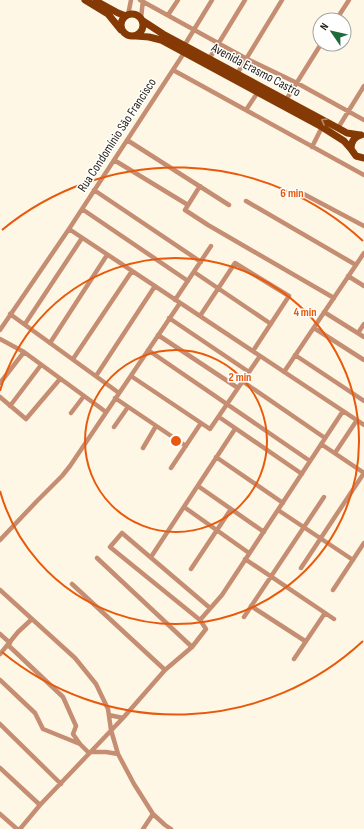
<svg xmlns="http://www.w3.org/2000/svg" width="364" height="829" viewBox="0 0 364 829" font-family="'Sofia Sans Condensed',sans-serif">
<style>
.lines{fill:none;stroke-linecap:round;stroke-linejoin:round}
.street{stroke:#c58e73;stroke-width:4.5}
.primary{stroke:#853a06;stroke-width:7}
.oneway{stroke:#b6896a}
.ring{fill:none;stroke:#e8590c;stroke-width:2}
.labels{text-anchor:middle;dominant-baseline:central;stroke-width:3;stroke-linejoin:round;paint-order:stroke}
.street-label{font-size:13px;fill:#221e13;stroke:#fff}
.centre{fill:#e8590c;stroke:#fff;stroke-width:2}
.ring-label{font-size:12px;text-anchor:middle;font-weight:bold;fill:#e8590c;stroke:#fff;stroke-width:3;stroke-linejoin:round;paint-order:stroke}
</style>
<rect width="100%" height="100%" fill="#fef7e5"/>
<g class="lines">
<path class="street" d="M140,0l107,59 50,24 67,37
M128,15l3,-15
M168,15l10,-15
M141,18l2,-18
M336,20l13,-20
M184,46l28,-46
M209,59l36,-59
M173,70l191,105
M237,74l45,-74
M286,100l35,-56
M246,110l12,-18
M338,128l26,-42
M127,140l102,65
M312,147l10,-20
M114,160l74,45
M200,186l-15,24 23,15 126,73
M94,190l107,72
M298,191l66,35
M246,201l110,64
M82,209l106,72
M69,229l295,196
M194,272l77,52
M348,276l16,10
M175,300l36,-54
M324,312l40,25
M10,314l109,79
M200,316l35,-53 54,33 -36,55
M169,318l80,54
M25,324l57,-86
M314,328l50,32
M0,330l69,-101 115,-176
M358,333l6,-9
M158,335l80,53
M0,339l24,13 82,60
M50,343l57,-88
M148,350l162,111
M295,355l69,46
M73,359l59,-88
M284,372l80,-119
M96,376l59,-90
M131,376l79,53 50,-73
M242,381l83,57
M0,383l24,-31
M0,397l26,22 34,-40
M115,398l71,48
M10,406l31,-41
M71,413l13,-17
M219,417l83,57
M114,427l14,-20
M143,448l13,-22
M335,453l22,-33
M216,457l67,46
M171,468l30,-45
M198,486l66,46
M184,507l65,46
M278,510l75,50
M0,540l37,-39 25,-25 8,-10 110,-163
M151,557l84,-128
M97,558l95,89
M245,559l89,60
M301,568l63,-95 -43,-29
M191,569l40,-60
M72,584l93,86
M0,590l75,68 21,26 12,25 3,21 7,24 16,30 19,30 12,11 6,4
M333,590l31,-47
M251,606l54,35
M244,617l80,-120
M200,620l22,-25 121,-184
M0,634l10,9
M8,645l55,52 13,29 -3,8 7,10 9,9
M0,654l18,-22 14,-13
M294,659l31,-46
M0,680l35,33 8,16 37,15
M109,715l14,3
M0,724l61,60
M90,752h16l12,2
M0,768l40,37
M0,814l17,15
M20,829l20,-24 83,-87 42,-48 27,-23 14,-18 -6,-9 -90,-73 12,-14 88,75
M143,829l10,-15"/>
<path class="primary" d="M85,0l23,14 13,16
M96,1l22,12 8,3
M121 25a11 11 0 1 1 22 0a11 11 0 1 1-22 0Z
M143,21l20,13 175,94 9,5 13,2
M136,36l13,1 12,3 161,87 22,14 7,8
M361,135c-7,2 -10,7 -10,14l5,7 8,2"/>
</g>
<defs><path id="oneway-chevron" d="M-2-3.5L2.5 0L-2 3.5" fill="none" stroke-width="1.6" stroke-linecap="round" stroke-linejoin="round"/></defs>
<use class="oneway" href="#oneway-chevron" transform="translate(324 121) rotate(-152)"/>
<g class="ring">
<circle cx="176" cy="441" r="91"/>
<path d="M0 391A183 183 0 1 1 0 491"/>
<path d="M363 641A274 274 0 0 1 2 652M2 230A274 274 0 0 1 363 241"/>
</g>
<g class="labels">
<g class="street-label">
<text transform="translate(256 70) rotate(28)">Avenida Erasmo Castro</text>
<text transform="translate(117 135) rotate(-57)">Rua Condomínio São Francisco</text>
</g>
</g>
<circle cx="176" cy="441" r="6" class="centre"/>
<g class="ring-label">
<text x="292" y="197">6 min</text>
<text x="305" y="316">4 min</text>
<text x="240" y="381">2 min</text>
</g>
<g transform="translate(332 32) rotate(304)"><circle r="19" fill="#ffffff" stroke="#a7a5a1"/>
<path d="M0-3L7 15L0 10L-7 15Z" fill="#1e6a38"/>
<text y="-6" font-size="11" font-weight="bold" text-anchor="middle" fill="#221e13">N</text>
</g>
</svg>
